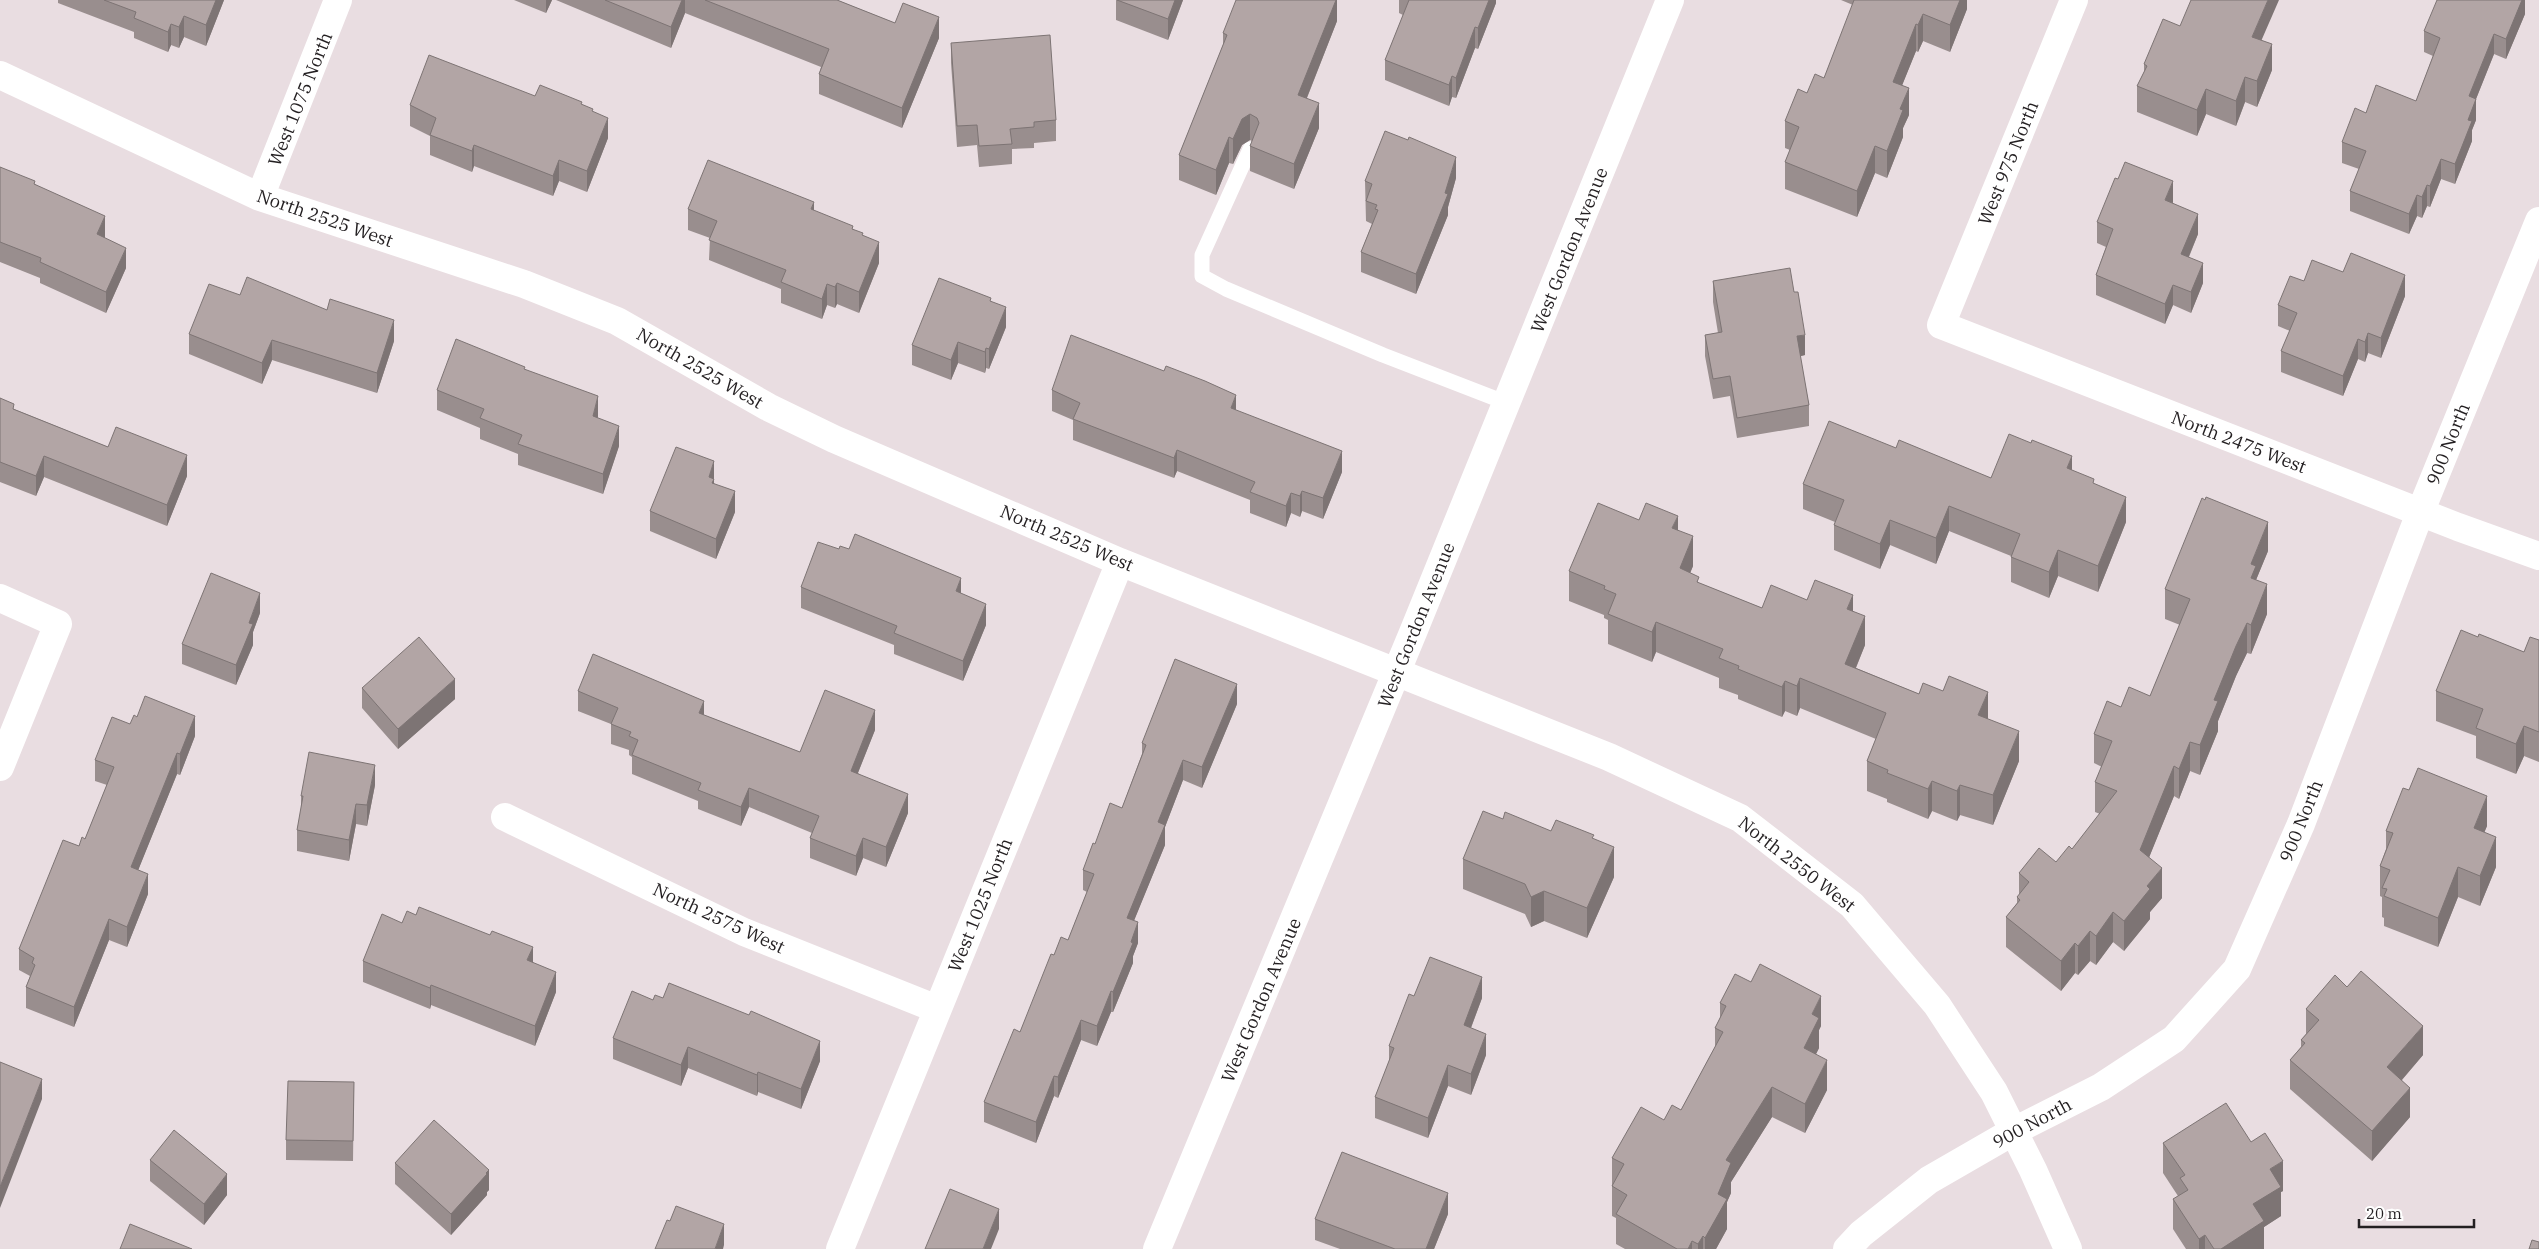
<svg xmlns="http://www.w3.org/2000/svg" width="2539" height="1249" viewBox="0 0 2539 1249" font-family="'IBM Plex Serif',serif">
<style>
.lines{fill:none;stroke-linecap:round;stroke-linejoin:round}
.service{stroke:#fff;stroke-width:15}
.minor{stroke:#fff;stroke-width:28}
.secondary{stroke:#fff;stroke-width:28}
.wall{fill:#998e8e}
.shaded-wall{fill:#7d7474}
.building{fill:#b2a5a5;stroke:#7d7474}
.labels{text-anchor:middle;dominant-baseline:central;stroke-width:5;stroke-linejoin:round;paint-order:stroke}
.street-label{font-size:18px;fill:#231f21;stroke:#fff}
</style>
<rect width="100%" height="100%" fill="#e9dde1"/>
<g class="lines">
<path class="service" d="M1250,149l-48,106v21l24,13 157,66 124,48"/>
<path class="minor" d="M2074,0l-133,325 517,202 81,29
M0,75l260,122 264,87 93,37 151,86 66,32 286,123 489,195 131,61 112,87 85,100 57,87 39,78 35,79
M260,197l78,-197
M0,598l58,26 -58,143
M505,817l239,115 193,77
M840,1249l280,-687
M1847,1249l14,-15 68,-54 85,-49 87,-44 73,-48 63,-70 64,-145 119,-311 119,-292"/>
<path class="secondary" d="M1157,1249l257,-619 256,-630"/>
</g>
<path class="wall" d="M58,0h166l-18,46 -22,-9 -5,11 -8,-3 -3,7 -34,-14v-6l-76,-29z
M514,0h38l-6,13z
M556,0h281l58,23 44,15 -37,90 -83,-34v-20l2,-7 -136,-54 -14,35z
M1116,0h67l-15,40 -52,-20z
M1337,0v21l-30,77 12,30 -25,61 -44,-18v-25l2,-5 -2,-1 -8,5 -9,19 -4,-1 -13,32 -37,-15v-25l44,-110v-12z
M1399,0h97v3l-18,46 -3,-1 -19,50 -4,-1 -3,9 -64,-26v-20l18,-45 -4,-2z
M1841,0h126v9l-17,43 -27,-11 -5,11 -2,-1 -14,34 7,30 -6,13v9l-16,41 -12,-5 -18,44 -72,-28v-27l5,-12 -5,-2v-27l22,-28 17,-15 29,-73z
M2525,0v14l-19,45 -12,-5 -18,45v21l-4,10v11l-17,43 -14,-5 -11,28 -3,-1 -5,12 -5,-2 -8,18 -59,-23v-20l9,-22 -17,-6v-21l24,-29 50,-12 17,-45 -9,-4v-21z
M2180,26l82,14 10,30 -15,37 -12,-5 -9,24 -30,-12 -9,22 -60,-24v-26l7,-14v-8z
M951,43l105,77v21l-22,2v5l-22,1v15l-33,3 -2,-22 -20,2 -6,-84z
M535,96l47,9 11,7 15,26 -21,54 -28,-11 -6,15 -79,-30 -2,6 -42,-17v-19l-20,-10v-21z
M1408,140l48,38 -8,29v8l-32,79 -55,-22v-20l11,-28 -6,-3 -1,-40z
M0,167l35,17 70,53 -1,1 22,30 -20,45 -66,-30v-5l-40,-16z
M2173,202v1l25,31 -9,23 14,26 -12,30 -18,-8 -8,19 -69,-29v-20l10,-28 -9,-4v-21z
M688,209l126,2 39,18 10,7 16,27 -20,50 -22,-9 -2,4 -8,-3 -5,14 -41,-16v-14l-72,-29 1,-22 -22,-8z
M2343,272l62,24 -24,62 -13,-5 -3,9 -7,-3 -15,37 -62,-24v-21l9,-20 -12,-5v-21l26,-24z
M1713,281l92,74 -5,1 9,49v21l-72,12 -7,-42 -17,3 -8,-43v-21l13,-2 -5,-31z
M240,295l154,46 -17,52 -105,-33 -10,24 -73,-30v-20z
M991,301l15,26 -17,42 -3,-1 -1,5 -27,-10 -7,17 -39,-15v-20z
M525,370l73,46v2l21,28 -16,48 -85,-29v-11l-38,-15v-11l-43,-18v-20z
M1052,390l184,20 106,62 -19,47 -21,-8 -2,6 -9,-4 -5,14 -36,-14v-13l-73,-29 -3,7 -101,-38v-20l-21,-9z
M0,398l14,11 94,38 79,29 -20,50 -123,-49 -8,19 -36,-14z
M1896,448l95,30 81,-8 22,14 32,38 -28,70 -40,-16 -9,22 -38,-16v-26l-62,-25 -13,33 -46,-19 -10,24 -46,-19v-25l1,-3 -32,-13v-25z
M714,479v4l21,29 -19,47 -66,-28v-20z
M1639,520l39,10 15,36 -3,7 9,10 63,25 45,-8 46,11 12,34 -9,23 63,26 69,25 31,42 -26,64 -33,-10 -3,6 -25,-10 -4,8 -41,-17v-3l-20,-8v-30l9,-22 -76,-31 -3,8 -12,-5 -3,6 -44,-18v-4l-19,-7v-10l-63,-26 -4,10 -44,-18v-24l-4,-2v-3l-35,-14v-30z
M839,549l122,44 25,32 -23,56 -69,-27v-9l-93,-37v-21z
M2268,551l-12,29 11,34 -16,40 -4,-1 -11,23 -18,45v10l-18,44 -10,-4 -11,28 -5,-3 -25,61 13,41 -12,14v7l-26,32 -11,-9 -17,23 -6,-4 -12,14 -3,-2 -14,18 -55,-44v-30l11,-14v-6l2,-2v-22l37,-11 16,-13 28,-35 -5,-2v-30l7,-15 -8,-4v-29l27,-27 29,-11 30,-71 -15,-6v-30z
M260,613l-7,19v13l-17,40 -54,-21v-20z
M2478,637l46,15 15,-12v122l-15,-6 -8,18 -40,-16v-22l-40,-15v-30z
M362,688l93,11 -57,50 -36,-41z
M578,691l126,24 96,37 75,-22 -17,43 50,40 -22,54 -23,-9 -7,18 -46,-18v-20l2,-5 -63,-26 -8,19 -43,-17v-8l-66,-27v-17l-3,-2v-5l-18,-6v-20l-33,-13z
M1237,704l-35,84 -19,-8 -18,47v18l-31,75 4,23 -5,13v7l-20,49h-2l-14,34 -16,-6 -23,58 -4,-2 -18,47 -52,-21v-20l36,-70 34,-77 14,-15 19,-48 -4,-2v-20l12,-26 27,-36 20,-54v-11z
M195,736l-15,39 -3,-1 -39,96 10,24 -21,53 -18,-7 -35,87 -48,-19v-21l4,-11 -11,-6v-21l60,-103 6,-7 22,-54 -12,-4v-21z
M375,785l-8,41 -11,-2 -7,37 -52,-10v-21l4,-20v-14z
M1503,819l48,12 43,8 20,38 -27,61 -43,-17 -13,6 -6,-13 -62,-25v-30z
M2487,826l-3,6 12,35 -16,39 -22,-9 -20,50 -54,-21v-8l-2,-1v-20l-2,-1v-30l6,-17v-18z
M402,923l131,39 23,30 -21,54 -104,-41 -1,4 -67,-27v-21z
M1414,996l68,2 -11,30 15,27 -15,40 -23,-9 -20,52 -53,-20v-21l14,-35v-16z
M1720,1003l101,23 -2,4v18l-3,6 11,36 -22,43 -33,-16 -41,65v11l-4,9v27l-11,20h-91l-9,-5v-26l-4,-2v-58l52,-38 17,-10 34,-63v-19l5,-10z
M2306,1009l117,46 -21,25 8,37 -38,44 -82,-72v-29l11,-13v-7l5,-6z
M613,1038l207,23 -19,48 -43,-17 -1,4 -69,-28 -7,18 -68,-27z
M354,1082l-1,79 -67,-1v-20z
M2163,1143l120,48 -2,1v24l-17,11v22h-78l-13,-20v-30l5,-3 -15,-23z
M150,1160l77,35 -23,30 -54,-44z
M395,1163l94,27 -2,2v3l-36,40 -56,-51z
M1448,1214l-14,35h-94l-25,-9v-21z"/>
<path class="shaded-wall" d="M216,0h8l-18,46v-21z
M546,0h6l-6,13z
M682,0h3v13l-14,35v-21z
M1175,0h8l-15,40v-21z
M1336,0h1v21l-39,99v-25z
M1489,0h7v3l-18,46v-21z
M1960,0h7v9l-17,43v-27z
M2268,0h11l-27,62v-25z
M2519,0h6v14l-19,45v-20z
M1923,14v27l-5,11v-27z
M184,16v21l-5,11v-21z
M939,17v21l-37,90v-20z
M171,24v21l-3,7v-20z
M1916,24v27l-23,57v-26z
M1475,27v21l-19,50v-20z
M2494,34v20l-18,45v21l-4,10v11l-17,43v-20l14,-68z
M2272,44v26l-15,37v-26z
M1452,76v21l-3,9v-21z
M2245,77v25l-9,24v-25z
M1909,88v27l-6,13v9l-16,41v-27l13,-42z
M2206,89v25l-9,22v-26z
M1319,103v25l-25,61v-25z
M1250,114v26l-8,5 -9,19v-25l9,-20z
M608,118v20l-21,54v-21z
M1229,137v26l-13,32v-25z
M474,145v21l-2,6v-21z
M1875,146v27l-18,44v-26z
M1456,157v21l-8,29v8l-32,79v-20l29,-81z
M2441,159v20l-11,28v-21z
M559,160v21l-6,15v-20z
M2173,181v21l-8,18v-20z
M2427,185v21l-5,12v-21z
M2417,195v21l-8,18v-20z
M814,202v20l-3,-13z
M2198,214v20l-17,41v-21z
M105,216v21l-8,18v-21z
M879,242v21l-20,50v-21z
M126,248v20l-20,45v-21z
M2203,263v20l-12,30v-21z
M2405,275v21l-24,62v-20z
M837,283v21l-2,4v-21z
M827,284v21l-5,14v-20z
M2173,285v20l-8,19v-20z
M1006,307v20l-17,42v-20z
M394,320v21l-17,52v-20z
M2368,333v20l-3,9v-20z
M1805,335v20l-8,2v-21z
M2358,339v20l-15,37v-20z
M272,340v20l-10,24v-21z
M958,342v21l-7,17v-20z
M986,348v20l-1,5v-21z
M1236,395v21l-5,-8z
M598,396v20l-5,20v-20z
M619,426v20l-16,48v-20z
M1177,450v21l-3,7v-20z
M1342,451v21l-19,47v-21z
M187,455v21l-20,50v-21z
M44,456v21l-8,19v-20z
M2072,456v26l-5,-14z
M714,461v39l-5,-23z
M735,491v21l-19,47v-20z
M1302,491v20l-2,6v-21z
M1291,493v20l-5,14v-21z
M2126,497v25l-28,70v-26z
M1949,506v25l-13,33v-26z
M1678,516v29l-6,-17z
M1890,520v25l-10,24v-25z
M2268,522v29l-12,29 -5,27v-43z
M1693,536v30l-13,32v-30z
M2058,550v26l-9,22v-26z
M961,578v21l-5,-8z
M2267,584v30l-16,40v-29z
M260,593v20l-7,19v13l-17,40v-20l13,-42z
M1853,595v29l-6,-15z
M986,604v21l-23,56v-20z
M1865,616v29l-20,49v-30z
M1656,622v30l-4,10v-30z
M2247,623v30l-11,23 -18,45v10l-18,44v-30l14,-45 22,-54z
M1800,678v30l-3,8v-30z
M455,679v20l-57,50v-20z
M1785,681v30l-3,6v-30z
M1237,684v20l-35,84v-21z
M1988,692v30l-10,-7z
M704,701v20l-5,-8z
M875,710v20l-24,60v-19z
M195,716v20l-15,39v-21z
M2524,726v30l-8,18v-30z
M2019,731v30l-26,64v-30z
M2190,742v29l-11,28v-30z
M177,753v21l-46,114v-21z
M1183,760v20l-18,47v18l-38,93v-20l31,-96z
M375,765v20l-8,41v-21z
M2174,766v30l-34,84v-30z
M1932,781v30l-4,8v-30z
M1960,785v30l-3,6v-30z
M749,788v19l-8,19v-19z
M908,794v19l-22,54v-20z
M2487,796v30l-13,32v-30z
M356,804v20l-7,37v-21z
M2496,837v30l-16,39v-30z
M863,838v20l-7,18v-20z
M1614,847v30l-27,61v-30z
M2458,867v30l-20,50v-29z
M2162,868v30l-12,14v7l-26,32v-30l23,-35z
M148,874v20l-21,53v-20z
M1544,891v30l-13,6v-30z
M2113,912v30l-17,23v-29z
M109,919v21l-35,87v-20z
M1138,922v21l-5,13v7l-20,49v-20l18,-50z
M2090,931v30l-12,14v-29z
M2075,943v30l-14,18v-30z
M533,947v20l-6,-7z
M556,972v20l-21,54v-20z
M1482,977v21l-18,48v-21z
M431,985v20l-1,4v-21z
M1111,991v21l-14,34v-20z
M1821,996v30l-2,4v18l-15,30v-30l8,-34z
M1081,1020v20l-23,58v-21z
M2423,1026v29l-36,42v-30z
M1486,1034v21l-15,40v-21z
M820,1041v20l-19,48v-20z
M688,1047v21l-7,18v-21z
M1827,1060v30l-22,43v-29z
M1448,1065v21l-20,52v-20z
M758,1072v20l-1,4v-21z
M1054,1076v20l-18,47v-21z
M42,1079v20l-42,109v-21z
M1772,1087v30l-41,65v11l-4,9v27l-11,20h-11v-11l21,-78z
M2410,1088v29l-38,44v-30z
M2283,1161v30l-2,1v24l-17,11v22h-43l32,-45 17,-35z
M489,1170v20l-2,2v3l-36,40v-21z
M227,1174v21l-23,30v-21z
M1448,1193v21l-14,35h-8z
M999,1209v20l-8,20h-8z
M724,1224v21l-1,4h-8z
M2205,1235v14h-6v-10z
M1703,1236v13h-5v-5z
M1692,1241v8h-4z"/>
<path class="building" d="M104,0h112l-10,25 -22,-9 -5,11 -8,-3 -3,8 -34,-14 2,-6z
M605,0h77l-11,27z
M705,0h132l58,23 8,-20 36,14 -37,91 -83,-34 10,-25z
M1117,0h58l-7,19z
M1236,0h100l-38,95 21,8 -25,61 -44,-18 9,-23 -2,-5 -7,-4 -8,5 -9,20 -4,-2 -13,33 -37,-15 48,-120 -4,-2z
M1409,0h80l-11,28 -3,-1 -19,51 -4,-2 -3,9 -64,-25z
M1854,0h106l-10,25 -27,-11 -5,11 -2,-1 -23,58 16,6 -9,21 3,1 -16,41 -12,-5 -18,45 -72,-29 14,-35 -14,-6 13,-32 9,4 8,-19 9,4z
M2191,0h77l-16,37 20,7 -15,37 -12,-4 -9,24 -30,-12 -9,21 -60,-24 10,-20 -3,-2 19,-45 17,7z
M2437,0h85l-16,39 -12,-5 -25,62 7,3 -8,21 4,1 -17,43 -14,-5 -11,27 -3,-1 -5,12 -5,-2 -8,19 -59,-23 16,-40 -24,-9 13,-34 11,5 10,-28 40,16 24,-63 -16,-7z
M1050,35l6,85 -22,2v5l-24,2 2,15 -33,2 -2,-21 -20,1 -6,-83z
M429,55l106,41 5,-11 42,17 -1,2 12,5 -1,2 16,7 -21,53 -28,-11 -6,16 -79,-31 -2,6 -42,-16 6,-17 -26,-13z
M1385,131l23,9 1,-3 47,20 -11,36 3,1 -32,80 -55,-22 17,-42 -3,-1 2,-4 -11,-4 6,-17 -7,-3z
M708,160l106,42 -3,7 42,17 -1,3 11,4 -1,2 17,7 -20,50 -22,-9 -2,4 -8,-3 -5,15 -41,-17 5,-12 -77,-30 8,-19 -29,-12z
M2125,162l48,19 -8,19 33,14 -17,40 22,9 -12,29 -18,-7 -8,19 -69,-29 17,-46 -16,-7 18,-44 3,1z
M0,167l35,14 -1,3 71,32 -8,18 29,14 -20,44 -66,-30 1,-4 -41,-16z
M2351,253l54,22 -24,63 -13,-5 -3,9 -7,-3 -15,37 -62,-25 16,-38 -19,-8 12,-29 14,5 8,-21 31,12z
M1790,268l4,24h4l7,43 -8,1 12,69 -72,13 -7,-42 -17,3 -8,-44 17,-3 -9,-51z
M247,277l80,33 3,-11 64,21 -17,53 -105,-33 -10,23 -73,-29 20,-50 31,11z
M939,278l52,20 -1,3 16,6 -17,42 -3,-1 -1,4 -27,-10 -7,18 -39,-15z
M1071,335l93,36 2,-5 39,15 31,14 -5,13 111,43 -19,47 -21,-7 -2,5 -9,-3 -5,13 -36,-14 5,-10 -78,-32 -3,8 -101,-39 7,-16 -28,-13z
M456,339l69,28 -1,2 74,27 -5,20 26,10 -16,48 -85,-30 4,-9 -42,-17 4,-9 -47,-19z
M0,398l14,6 -1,5 95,38 8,-20 71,28 -20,50 -123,-49 -8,20 -36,-14z
M1829,421l67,27 3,-8 92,38 18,-44 22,9 1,-3 40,16 -5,12 27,11 -1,4 33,14 -28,69 -40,-16 -9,22 -38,-15 9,-23 -71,-28 -13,32 -46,-18 -10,24 -46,-19 10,-25 -41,-16z
M676,447l38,14 -5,16 5,2 -2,4 23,8 -19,48 -66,-28z
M2206,497l62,25 -17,42 5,2 -5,12 16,6 -16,41 -4,-2 -11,23 -22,54 4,1 -18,44 -10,-3 -11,27 -5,-3 -34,84 22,18 -15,18 3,3 -26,32 -11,-9 -17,24 -6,-5 -12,15 -3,-3 -14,18 -55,-44 14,-17 -3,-3 12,-15 -10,-9 20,-25 17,14 13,-16 3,3 45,-58 -22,-9 17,-41 -18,-7 13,-33 14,6 8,-20 21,9 40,-97 -25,-10 37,-91 3,2z
M1598,503l41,17 7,-17 32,13 -6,12 21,8 -13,32 19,9 -2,5 65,26 9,-23 36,15 8,-20 38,15 -6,14 18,7 -20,48 74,30 4,-11 20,8 6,-15 39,16 -10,23 41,16 -26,64 -33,-10 -3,6 -25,-10 -4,8 -41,-16 1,-3 -21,-9 19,-48 -86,-35 -3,8 -12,-5 -3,6 -44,-18 1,-3 -20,-8 4,-9 -67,-27 -4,10 -44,-18 8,-20 -12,-5 1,-3 -36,-15z
M855,534l106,44 -5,13 30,13 -23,57 -69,-28 3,-7 -96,-39 17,-45 21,7 1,-3 9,3z
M211,573l49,20 -11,30 4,1 -17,41 -54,-21z
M2461,630l17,7 1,-3 45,18 6,-15 9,3v92l-15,-6 -8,18 -40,-16 7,-19 -47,-18z
M419,637l36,42 -57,50 -36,-41z
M593,654l111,47 -5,12 101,39 25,-62 50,20 -24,61 57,23 -22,53 -23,-9 -7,18 -46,-18 9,-22 -70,-28 -8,19 -43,-17 3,-7 -69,-28 6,-15 -9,-4 2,-4 -20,-8 7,-16 -40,-17z
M1175,659l62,25 -35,83 -19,-7 -25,62 7,3 -38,93 11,4 -7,20 2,1 -20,49 -2,-1 -14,35 -16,-6 -23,57 -4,-1 -18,46 -52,-20 30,-73 6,3 31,-78 3,1 7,-18 7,3 26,-66 -11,-4 10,-27 2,1 15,-41 12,5 24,-63 -4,-2z
M145,696l50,20 -15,38 -3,-1 -46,114 17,7 -21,53 -18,-8 -35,88 -48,-20 9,-22 -3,-2 2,-5 -15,-9 44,-109 16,6 3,-9 3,2 29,-72 -19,-7 17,-43 18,7 4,-9 3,2z
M309,752l66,13 -8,40 -11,-1 -7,36 -52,-10 6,-34h-2z
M2418,768l69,28 -13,32 22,9 -16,39 -22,-9 -20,51 -54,-22 3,-7 -5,-1 8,-18 -10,-4 13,-33 -7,-2 17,-43 6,2z
M1483,811l20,8 2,-7 46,19 5,-11 38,15 -2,3 22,9 -27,61 -43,-17 -13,6 -6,-13 -62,-25z
M419,907l71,28 2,-4 41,16 -6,13 29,12 -21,54 -104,-41 -1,3 -67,-27 19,-47 20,9 5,-12 9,4z
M1430,957l52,20 -18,48 22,9 -15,40 -23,-9 -20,53 -53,-21 19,-49 -5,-2 20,-52 5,2z
M1760,964l61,32 -9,18 7,4 -15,30 23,12 -22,44 -33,-17 -46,73 5,3 -13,31 9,5 -22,39 -2,-2 -5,8 -6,-3 -4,8h-11l-61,-35 11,-19 -15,-9 12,-22 -12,-6 29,-51 23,13 8,-15 9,5 42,-78 -8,-4 11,-22 -6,-3 15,-29 16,8z
M2361,971l62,55 -36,41 23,21 -38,43 -82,-71 15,-17 -4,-3 18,-20 -13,-11 29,-34 12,12z
M669,983l80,32 2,-4 69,30 -19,48 -43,-17 -1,3 -69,-28 -7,18 -68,-27 19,-47 21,9 2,-5 8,3z
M0,1062l42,17 -42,108z
M288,1081l66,1 -1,59 -67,-1z
M2226,1103l25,39 14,-9 18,28 -13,8 11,18 -28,17 11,17 -43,28h-7l-9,-14 -6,4 -26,-40 15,-9 -8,-12 5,-3 -22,-32z
M434,1120l55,50 -3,3 1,1 -36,40 -56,-51z
M174,1130l53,44 -23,30 -54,-44z
M1342,1152l106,41 -22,56h-31l-80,-30z
M950,1189l49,20 -16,40h-58z
M676,1206l48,18 -9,25h-60l12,-29 3,1z
M130,1224l62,25h-72z
M2532,1240l7,2v7h-10z"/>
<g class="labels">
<g class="street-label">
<text transform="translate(300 99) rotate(-68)">West 1075 North</text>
<text transform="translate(2008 163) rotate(-68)">West 975 North</text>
<text transform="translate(325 218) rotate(19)">North 2525 West</text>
<text transform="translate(1569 250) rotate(-68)">West Gordon Avenue</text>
<text transform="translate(700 368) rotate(30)">North 2525 West</text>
<text transform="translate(2239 442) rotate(21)">North 2475 West</text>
<text transform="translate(2448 444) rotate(-68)">900 North</text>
<text transform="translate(1067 538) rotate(23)">North 2525 West</text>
<text transform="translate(1416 625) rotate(-68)">West Gordon Avenue</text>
<text transform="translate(2301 821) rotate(-68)">900 North</text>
<text transform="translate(1797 864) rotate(38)">North 2550 West</text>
<text transform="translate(980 905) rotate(-68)">West 1025 North</text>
<text transform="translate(719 918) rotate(25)">North 2575 West</text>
<text transform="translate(1261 1000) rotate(-67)">West Gordon Avenue</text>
<text transform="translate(2032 1123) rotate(-28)">900 North</text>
</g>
</g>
<path d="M2359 1219v8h115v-8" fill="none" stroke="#231f21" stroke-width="2.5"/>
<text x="2366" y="1219" font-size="15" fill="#231f21" stroke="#ffffff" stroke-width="4" paint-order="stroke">20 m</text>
</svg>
